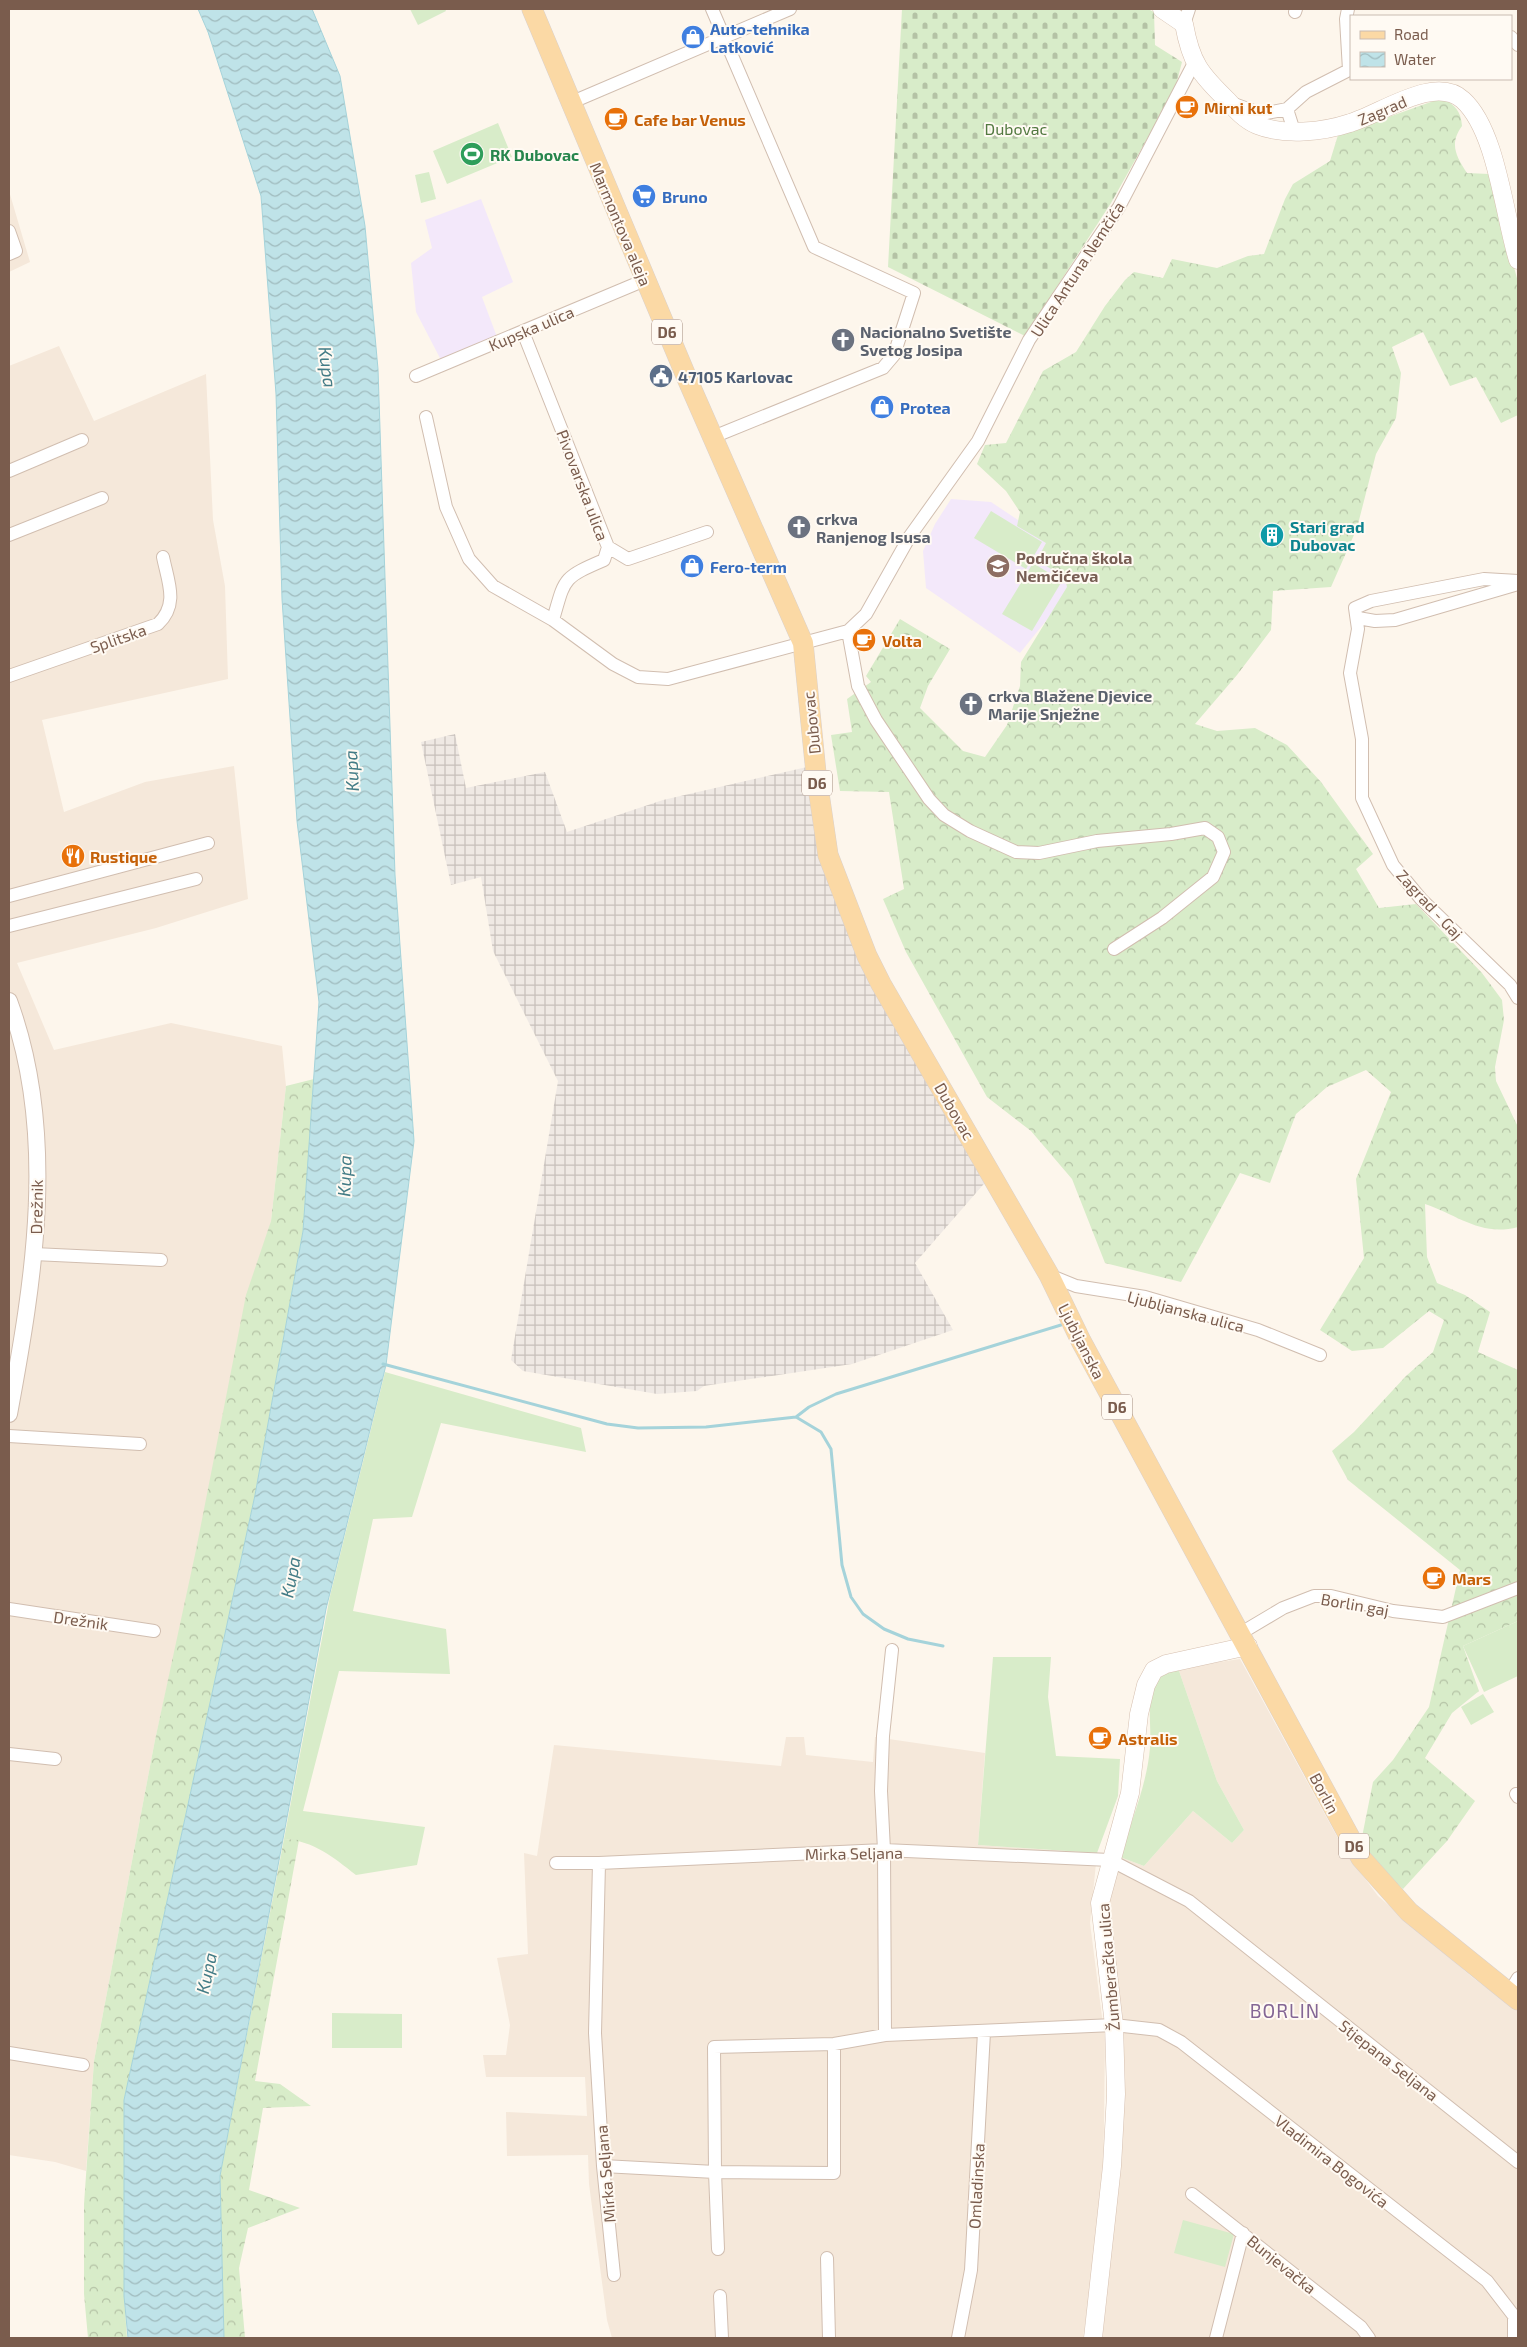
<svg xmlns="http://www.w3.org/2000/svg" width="1527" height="2347" viewBox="0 0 1527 2347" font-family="'Exo 2',sans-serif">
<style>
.residential{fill:#f5e8da}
.industrial{fill:url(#industrial-grid)}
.education{fill:#f3e8fa}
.grass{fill:#d8ecc9}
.forest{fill:url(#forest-crowns)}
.cemetery{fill:url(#cemetery-stones)}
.water{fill:url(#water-waves);stroke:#a5d3da}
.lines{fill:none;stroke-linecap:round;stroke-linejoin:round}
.stream{stroke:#a5d3da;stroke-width:3}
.minor-casing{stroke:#d1beb0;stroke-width:14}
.tertiary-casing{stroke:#d1beb0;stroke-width:18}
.secondary-casing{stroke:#d6c0b0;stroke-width:19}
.primary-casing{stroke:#dad1cd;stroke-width:21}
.minor{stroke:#fff;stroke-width:12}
.tertiary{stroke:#fff;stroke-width:16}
.secondary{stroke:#fff;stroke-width:18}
.primary{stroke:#fbd9a5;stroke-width:20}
.labels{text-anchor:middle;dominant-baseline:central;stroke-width:4;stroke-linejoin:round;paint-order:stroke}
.shield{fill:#fffaf3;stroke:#a28b7f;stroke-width:1}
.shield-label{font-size:15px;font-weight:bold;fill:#7a5c4d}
.shop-label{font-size:16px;font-weight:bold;fill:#366cbe;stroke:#fffaf3;text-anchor:start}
.food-label{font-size:16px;font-weight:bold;fill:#c56008;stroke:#fffaf3;text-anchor:start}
.street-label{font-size:16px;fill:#7a5c4d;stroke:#fffaf3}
.park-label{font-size:16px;fill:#537a41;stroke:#fffaf3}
.leisure-label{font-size:16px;font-weight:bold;fill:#27864d;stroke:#fffaf3;text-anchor:start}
.worship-label{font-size:16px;font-weight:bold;fill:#5b616d;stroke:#fffaf3;text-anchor:start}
.service-label{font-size:16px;font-weight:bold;fill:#4e5e75;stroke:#fffaf3;text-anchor:start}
.culture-label{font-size:16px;font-weight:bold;fill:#0d838f;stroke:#fffaf3;text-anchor:start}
.education-label{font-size:16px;font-weight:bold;fill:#785e54;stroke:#fffaf3;text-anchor:start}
.water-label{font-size:18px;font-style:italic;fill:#437c86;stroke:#fffaf3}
.quarter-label{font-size:19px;letter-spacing:1px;fill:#846695;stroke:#fffaf3}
</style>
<defs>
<pattern id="industrial-grid" width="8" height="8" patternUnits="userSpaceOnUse" patternTransform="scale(1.25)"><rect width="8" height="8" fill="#efe9e4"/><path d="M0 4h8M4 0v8" fill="none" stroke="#c7c0bb"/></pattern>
<pattern id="forest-crowns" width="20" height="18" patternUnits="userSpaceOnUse" patternTransform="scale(1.25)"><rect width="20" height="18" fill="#d8ecc9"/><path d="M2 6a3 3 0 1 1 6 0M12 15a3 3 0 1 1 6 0" fill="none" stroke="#b4c2a5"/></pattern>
<pattern id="cemetery-stones" width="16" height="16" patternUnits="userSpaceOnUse" patternTransform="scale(1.25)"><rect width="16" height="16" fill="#d8ecc9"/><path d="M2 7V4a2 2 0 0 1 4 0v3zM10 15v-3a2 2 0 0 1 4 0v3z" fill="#b4c2a5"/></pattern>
<pattern id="water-waves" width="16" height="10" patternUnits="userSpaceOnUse" patternTransform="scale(1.25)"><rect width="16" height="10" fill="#bfe3e8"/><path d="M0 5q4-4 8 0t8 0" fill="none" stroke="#a0bbbe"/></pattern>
</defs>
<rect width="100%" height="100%" fill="#fdf6ec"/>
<path class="residential" d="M9,191l21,71 -21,10z
M59,346l35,75 112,-47 7,146 12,66 3,93 -186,41 22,92 81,-30 89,-16 14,133 -92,29 -139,35 37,87 117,-27 111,23 4,40 -15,135 -116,519 -61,321 -8,110 -31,-9 -46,-7v-1789z
M1240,1659l106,194 32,43 94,81 46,34v327h-418l6,-32 14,-270 -14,-133 14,-46 24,9 49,-55 39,32 12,-13 -27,-49 -39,-113z
M786,1737h18l2,18 67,7 2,-25 110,16 -7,92 119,8 -7,70 15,117 -2,159 -20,139h-471l-5,-18 -18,-136 -1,-29 -81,1 -1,-44 81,4 -2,-39h-99l-3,-22h23l4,-30 -13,-67 31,-4 -4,-101 13,3 17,-111 227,21z"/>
<path class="industrial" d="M455,734l11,54 79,-16 22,60 96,-32 144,-33 14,88 168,323 -74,85 38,67 -101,34 -148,22 -7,5 -40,3 -134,-23 -12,-11 47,-279 -65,-130 -12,-74 -30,8 -30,-143z"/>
<path class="education" d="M481,199l32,83 -31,15 15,40 -56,23 -25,-48 -5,-49 21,-15 -7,-28z
M951,499l40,3 75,50 13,28 -59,73 -94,-65 -3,-37 12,-27z"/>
<path class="grass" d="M410,9h35l1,2 -28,14z
M498,123l14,34 -65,27 -14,-33z
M429,172l7,27 -15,4 -6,-28z
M991,511l51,31 -16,27 -52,-31z
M1033,563l29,18 -30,50 -30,-17z
M385,1372l196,56 5,24 -145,-29 -29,94 -39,2 -20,92 93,18 4,45 -111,-3 -36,140 122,16 -8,38 -61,10c-23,-18 -42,-34 -72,-36l46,-243z
M1518,1621v55l-34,16 -21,-46z
M993,1657h58l-3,40 8,59 64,3 -2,37 -21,57 -119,-8z
M1178,1668l39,113 27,49 -12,13 -39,-32 -49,55 -24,-9c11,-35 27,-73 30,-109 2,-31 -6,-45 11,-75z
M1483,1694l11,18 -23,13 -10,-18z
M332,2013l70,1v34h-70z
M1183,2220l51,14 -9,33 -51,-14z"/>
<path class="forest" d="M1442,98c13,7 19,13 20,28 -13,18 -6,30 5,47l22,1 29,108v133l-17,8 -25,-46 -26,9 -27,-54 -31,15 9,26 -5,45 -20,36 -19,74 -26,59 -58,4 -2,39 -34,45 -42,49 22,7 38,-3 32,17 34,37 52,72 -17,15 23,39 37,-4 66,69 20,27 2,20 -9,47 1,14 22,46v100c-37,10 -60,-12 -93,-23l2,53 10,26 28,12 25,17 -12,40 40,18v251l-55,25 16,45 -27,22 -27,45 50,43 -28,40 -44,48 -19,-16 -23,-31 12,-60 20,-22 36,-53 31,-137 -112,-90 -16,-29 22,-19 52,-56 27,-24 11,-32 -15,-9 -46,37 -31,3 -32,-21 44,-72 -8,-79 35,-87 -25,-22 -39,17 -31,27 -26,69 -30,-10 -59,109 -76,-19 -33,-84 -41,-48 -44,-34 -81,-145 -23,-53 21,-10 -15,-97 -49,-1 -9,-56 21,-3 -5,-33 24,-17 -5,-6 34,-57 50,30 -22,37 -8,22 43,43 22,6 22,-32 13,-39 1,-24 46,-75 -2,-9 -28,-18 9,-17 -29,-17 3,-14 -14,-21 -29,-27 8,-19 21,-2 37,-72 33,-19 29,-46 20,-26 9,-8 29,6 9,-19 45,9 31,-12 16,-2 21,-55 8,-15 37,-23 8,-26z
M314,1079l-11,152 -48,264 -131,605v196l3,42h-39l-4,-44v-90l10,-143 61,-321 41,-190 50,-255 25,-74 15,-135z
M284,1839l15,1 -44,241 25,3 31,22 -48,2 -14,82 51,18 -52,20 -9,40 6,70h-21l-4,-162z"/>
<path class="cemetery" d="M902,9h246l6,3 1,33 27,17 -7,27 -64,114 -86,133 -137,-69z"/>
<path class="water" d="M198,9h114l28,67 25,150 13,143 17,506 19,266 -28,224 -60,244 -106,567 4,162h-96l-4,-42v-196l131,-605 48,-264 16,-229 -22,-181 -15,-222 -6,-205 -15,-198 -53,-164z"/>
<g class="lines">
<path class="stream" d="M383,1364l224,60 31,4 68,-1 90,-10 25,15 10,17 11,116 9,32 12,17 21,15 24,10 35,7
M796,1417l13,-10 27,-13 225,-69"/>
<g class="minor-casing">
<path id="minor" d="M712,9l102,238 100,46 -20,62 -11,13 -170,69
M1348,9l-2,10 3,51 2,-1
M1295,12l1,-3
M1184,24l5,-15
M1511,37l7,8
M570,103l220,-94
M1234,104l28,10 25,-5
M1294,131l-7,-22 19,-17 43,-22
M9,231l7,20 -7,3
M523,332l85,215 -4,13c-42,18 -39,18 -51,60
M416,376l229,-96
M426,417l20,90 23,52 24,27 60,34 60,44 25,13 30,2 180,-48 18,-17 44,-78 68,-95 51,-101 90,-133 75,-144
M9,471l73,-31
M9,535l93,-37
M608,547l20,12 79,-27
M1518,581l-34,-2 -113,22 -16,7 3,21 -8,44 12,66v59l31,67 28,34 89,86 8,13
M1358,618l17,3 20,-1 123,-36
M848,631l10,55 18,34 53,79 15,16 26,16 46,21 23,1 58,-12 74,-7 34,-6 13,9 6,15 -11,25 -51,41 -48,31
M9,676l149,-52c21,-20 10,-42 5,-67
M9,896l199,-53
M9,926l187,-47
M34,1254l127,6
M1049,1275l27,11 69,11 113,33 62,25
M9,1436l131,8
M9,1609l145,22
M1241,1633l42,-25 31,-12h17l62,15 50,6 75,-29
M9,1754l46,5
M1516,1794l2,3
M556,1863h43
M1509,1993l9,-15
M885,2035l-1,-185 -3,-59 2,-55 9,-86
M9,2053l74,12
M603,2166l112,6 -1,-125 120,-3 51,-9 229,-10 45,5 22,12 306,239 27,35v22
M1192,2194l169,133 8,11
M718,2249l-3,-77 119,1v-129
M827,2258l2,80
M614,2275l-11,-109 -8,-133 4,-170 285,-13 226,10 79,41 329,261
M720,2296l2,42
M958,2338l13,-68 13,-238
M1216,2338l27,-105"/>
</g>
<g class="tertiary-casing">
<path id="tertiary" d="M9,1001c49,133 25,278 0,413"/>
</g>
<g class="secondary-casing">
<path id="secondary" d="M1162,9l22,15c7,39 16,50 44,77 8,9 17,19 29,24 27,11 66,7 93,-2 31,-9 85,-49 113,-23 34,31 41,116 55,160
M1093,2338l19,-172 4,-72 -2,-69 -14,-122 30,-110 9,-79 7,-29 8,-15 12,-6 82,-18"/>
</g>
<g class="primary-casing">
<path id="primary" d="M532,9l157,374 114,260 13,130 12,82 39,101 14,28 168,291 32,66 280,517 48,54 109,88"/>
</g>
<use href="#minor" class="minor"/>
<use href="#tertiary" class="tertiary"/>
<use href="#secondary" class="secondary"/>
<use href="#primary" class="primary"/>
</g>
<defs>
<g id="shop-disc" transform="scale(1.25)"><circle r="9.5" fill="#3f7fe0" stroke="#fffaf3"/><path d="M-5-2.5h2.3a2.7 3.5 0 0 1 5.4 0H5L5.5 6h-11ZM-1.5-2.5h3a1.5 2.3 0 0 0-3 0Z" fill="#fff"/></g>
<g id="cafe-disc" transform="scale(1.25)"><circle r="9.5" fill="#e8710a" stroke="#fffaf3"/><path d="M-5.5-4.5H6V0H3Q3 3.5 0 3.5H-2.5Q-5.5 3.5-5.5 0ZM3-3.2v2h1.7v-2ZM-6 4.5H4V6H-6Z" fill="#fff"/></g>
<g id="stadium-disc" transform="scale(1.25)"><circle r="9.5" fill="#2e9e5b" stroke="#fffaf3"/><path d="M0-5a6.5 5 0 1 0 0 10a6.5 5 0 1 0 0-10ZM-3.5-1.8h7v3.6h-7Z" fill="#fff"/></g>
<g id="supermarket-disc" transform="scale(1.25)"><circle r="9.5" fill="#3f7fe0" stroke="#fffaf3"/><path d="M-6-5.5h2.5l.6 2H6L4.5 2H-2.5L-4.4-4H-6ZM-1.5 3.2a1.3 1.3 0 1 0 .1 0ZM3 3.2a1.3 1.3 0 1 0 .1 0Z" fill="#fff"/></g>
<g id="church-disc" transform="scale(1.25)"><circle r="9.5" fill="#6b7280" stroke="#fffaf3"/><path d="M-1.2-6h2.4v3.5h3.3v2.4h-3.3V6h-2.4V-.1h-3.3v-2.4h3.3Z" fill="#fff"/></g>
<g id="civic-disc" transform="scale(1.25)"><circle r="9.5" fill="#5c6f8a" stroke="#fffaf3"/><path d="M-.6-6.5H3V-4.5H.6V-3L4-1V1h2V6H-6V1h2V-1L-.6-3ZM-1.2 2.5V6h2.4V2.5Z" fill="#fff"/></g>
<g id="building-disc" transform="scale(1.25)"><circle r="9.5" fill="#0f9aa8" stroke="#fffaf3"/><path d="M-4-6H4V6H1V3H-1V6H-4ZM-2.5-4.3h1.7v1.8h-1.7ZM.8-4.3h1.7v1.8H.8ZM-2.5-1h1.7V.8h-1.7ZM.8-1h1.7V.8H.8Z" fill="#fff"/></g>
<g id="school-disc" transform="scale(1.25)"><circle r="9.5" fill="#8d6e63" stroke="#fffaf3"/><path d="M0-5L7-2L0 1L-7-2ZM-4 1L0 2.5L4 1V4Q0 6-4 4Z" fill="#fff"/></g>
<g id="restaurant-disc" transform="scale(1.25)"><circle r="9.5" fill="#e8710a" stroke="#fffaf3"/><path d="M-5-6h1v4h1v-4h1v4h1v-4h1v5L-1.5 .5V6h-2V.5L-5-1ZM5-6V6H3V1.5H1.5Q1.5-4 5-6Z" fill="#fff"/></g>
</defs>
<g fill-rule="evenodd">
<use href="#shop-disc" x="693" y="37"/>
<use href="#cafe-disc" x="1187" y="107"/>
<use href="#cafe-disc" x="616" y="119"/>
<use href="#stadium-disc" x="472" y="154"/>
<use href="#supermarket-disc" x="644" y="196"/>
<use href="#church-disc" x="843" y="340"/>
<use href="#civic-disc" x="661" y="376"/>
<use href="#shop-disc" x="882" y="407"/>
<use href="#church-disc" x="799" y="527"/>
<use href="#building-disc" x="1272" y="535"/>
<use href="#shop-disc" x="692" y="566"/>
<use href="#school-disc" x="998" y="566"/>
<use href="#cafe-disc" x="864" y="640"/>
<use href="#church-disc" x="971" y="704"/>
<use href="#restaurant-disc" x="73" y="856"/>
<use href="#cafe-disc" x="1434" y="1578"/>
<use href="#cafe-disc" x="1100" y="1738"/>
</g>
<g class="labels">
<g class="shield">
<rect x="652" y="319.5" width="30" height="25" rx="4"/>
<rect x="802" y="770.5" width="30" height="25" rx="4"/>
<rect x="1102" y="1394.5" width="30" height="25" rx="4"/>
<rect x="1339" y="1833.5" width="30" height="25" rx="4"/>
</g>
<g class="shield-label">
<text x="667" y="332">D6</text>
<text x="817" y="783">D6</text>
<text x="1117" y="1407">D6</text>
<text x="1354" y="1846">D6</text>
</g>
<g class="shop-label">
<text x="710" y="28">Auto-tehnika<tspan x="710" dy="18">Latković</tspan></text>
<text x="662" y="196">Bruno</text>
<text x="900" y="407">Protea</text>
<text x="710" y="566">Fero-term</text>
</g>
<g class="food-label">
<text x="1204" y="107">Mirni kut</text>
<text x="634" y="119">Cafe bar Venus</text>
<text x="882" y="640">Volta</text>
<text x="90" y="856">Rustique</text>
<text x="1452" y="1578">Mars</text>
<text x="1118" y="1738">Astralis</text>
</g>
<g class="street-label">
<text transform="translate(1382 110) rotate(-23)">Zagrad</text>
<text transform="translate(621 224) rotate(67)">Marmontova aleja</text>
<text transform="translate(1077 269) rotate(-57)">Ulica Antuna Nemčića</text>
<text transform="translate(531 328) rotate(-23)">Kupska ulica</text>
<text transform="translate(583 485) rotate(69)">Pivovarska ulica</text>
<text transform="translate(118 638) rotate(-19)">Splitska</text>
<text transform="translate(811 723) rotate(-96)">Dubovac</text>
<text transform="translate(1430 904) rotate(47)">Zagrad - Gaj</text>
<text transform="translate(955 1111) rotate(60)">Dubovac</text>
<text transform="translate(36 1207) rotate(-89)">Drežnik</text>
<text transform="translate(1186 1311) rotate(15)">Ljubljanska ulica</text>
<text transform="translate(1082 1341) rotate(63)">Ljubljanska</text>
<text transform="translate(1355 1604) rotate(10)">Borlin gaj</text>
<text transform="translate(81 1620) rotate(8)">Drežnik</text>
<text transform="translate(1325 1793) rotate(62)">Borlin</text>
<text transform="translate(854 1853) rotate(-1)">Mirka Seljana</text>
<text transform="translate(1108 1967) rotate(-95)">Žumberačka ulica</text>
<text transform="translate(1389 2060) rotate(38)">Stjepana Seljana</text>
<text transform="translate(1332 2161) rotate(38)">Vladimira Bogovića</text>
<text transform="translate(605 2174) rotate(-95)">Mirka Seljana</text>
<text transform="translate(976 2186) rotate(-87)">Omladinska</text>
<text transform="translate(1282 2264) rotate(39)">Bunjevačka</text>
</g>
<g class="park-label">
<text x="1016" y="128">Dubovac</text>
</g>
<g class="leisure-label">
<text x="490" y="154">RK Dubovac</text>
</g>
<g class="worship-label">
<text x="860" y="331">Nacionalno Svetište<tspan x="860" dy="18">Svetog Josipa</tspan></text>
<text x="816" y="518">crkva<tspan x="816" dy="18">Ranjenog Isusa</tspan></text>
<text x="988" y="695">crkva Blažene Djevice<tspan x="988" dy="18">Marije Snježne</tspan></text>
</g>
<g class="service-label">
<text x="678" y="376">47105 Karlovac</text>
</g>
<g class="culture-label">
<text x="1290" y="526">Stari grad<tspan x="1290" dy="18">Dubovac</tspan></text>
</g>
<g class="education-label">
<text x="1016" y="557">Područna škola<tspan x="1016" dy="18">Nemčićeva</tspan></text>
</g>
<g class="water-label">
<text transform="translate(328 367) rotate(82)">Kupa</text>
<text transform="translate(351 771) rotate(-93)">Kupa</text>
<text transform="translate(344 1176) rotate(-88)">Kupa</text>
<text transform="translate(290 1577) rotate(-79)">Kupa</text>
<text transform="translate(206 1973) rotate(-78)">Kupa</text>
</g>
<g class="quarter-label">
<text x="1285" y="2010">BORLIN</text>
</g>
</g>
<rect width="1527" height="2347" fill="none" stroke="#7a5c4d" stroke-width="20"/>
<rect x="1350" y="15" width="162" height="65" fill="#fffaf3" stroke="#cabbb1"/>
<rect x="1360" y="31" width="25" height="8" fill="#fbd9a5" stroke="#cabbb1"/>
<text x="1394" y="40" font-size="15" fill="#7a5c4d">Road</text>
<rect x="1360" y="52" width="25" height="15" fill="url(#water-waves)" stroke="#cabbb1"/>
<text x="1394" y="65" font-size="15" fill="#7a5c4d">Water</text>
</svg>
